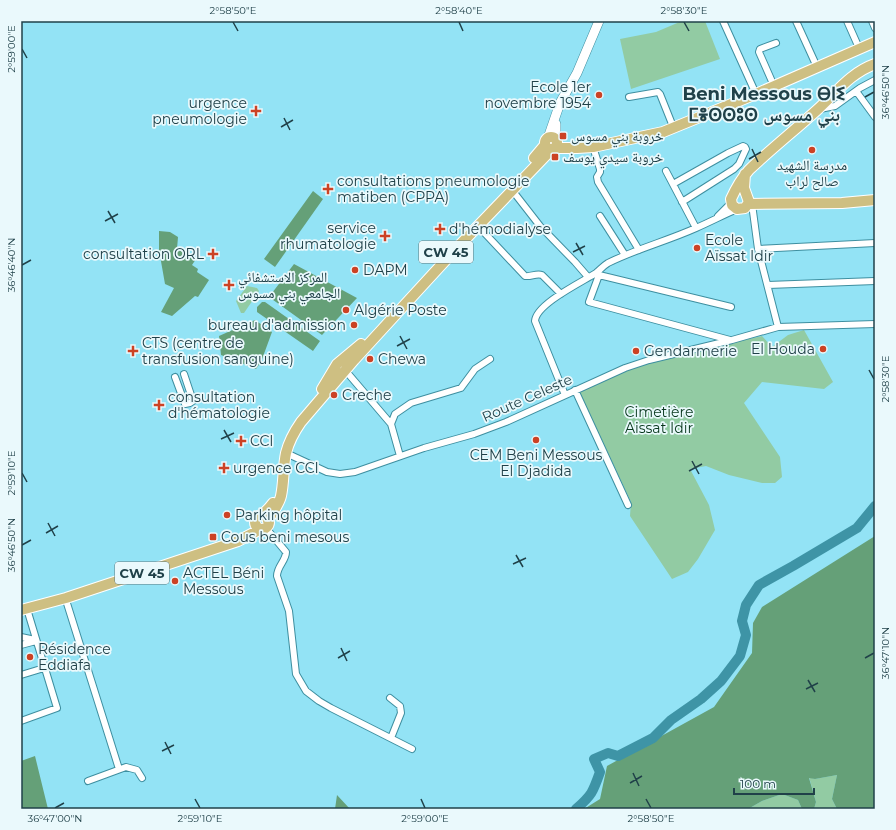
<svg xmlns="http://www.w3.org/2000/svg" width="896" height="830" viewBox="0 0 896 830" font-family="Montserrat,'Noto Naskh Arabic','Noto Sans Tifinagh',sans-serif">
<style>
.green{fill:#92cba3}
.forest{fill:#65a078}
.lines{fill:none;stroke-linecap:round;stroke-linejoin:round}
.river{stroke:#3e94a6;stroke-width:10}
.minor-casing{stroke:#3e8fa0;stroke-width:8}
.secondary-casing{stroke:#3e8fa0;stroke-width:10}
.primary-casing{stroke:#fff;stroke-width:12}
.minor{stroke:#fff;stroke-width:6}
.secondary{stroke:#fff;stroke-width:9}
.primary{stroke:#cebf82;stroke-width:10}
.ticks{fill:none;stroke:#204149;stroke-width:1.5}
.poi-dot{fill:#cc4224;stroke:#eaf9fc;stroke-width:1.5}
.labels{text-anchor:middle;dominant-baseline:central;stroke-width:3.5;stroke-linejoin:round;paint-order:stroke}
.shield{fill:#eaf9fc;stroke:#5d787f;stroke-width:1}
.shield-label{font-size:13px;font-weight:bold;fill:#204149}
.poi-label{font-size:14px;fill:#204149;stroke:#eaf9fc;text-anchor:start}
.street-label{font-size:14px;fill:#204149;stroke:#eaf9fc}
.park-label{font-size:14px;fill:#07371c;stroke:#eaf9fc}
.district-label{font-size:18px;font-weight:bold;fill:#204149;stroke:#eaf9fc}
.neatline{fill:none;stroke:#204149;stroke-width:1.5}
.ticks-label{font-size:10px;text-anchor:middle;fill:#204149}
</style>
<rect width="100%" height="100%" fill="#93e3f5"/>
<path class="green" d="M682,21h23l15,38 -89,30 -11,-50 36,-7z
M247,286l10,2 2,3 -15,22h-3l-5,-12z
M804,330l29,52 -9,7 -62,-7 -18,21 36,54 2,20 -7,6h-13l-33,-8 -23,-9 -16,3 19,36 6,25 -17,29 -10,13 -16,7 -42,-63 1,-14 -52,-111 69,-29 114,-26 10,11 16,-12z
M837,775l-5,24 5,10h-23l2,-7 -7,-25 6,2z
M782,794l16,6 4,9h-54l14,-8z"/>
<path class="forest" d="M313,191l10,8 -48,68 -11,-8z
M159,231l11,1 8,5 -1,12 19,10 -4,6 6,4 -1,3 12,8 -11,17 -3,-1 -23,20 -11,-4 13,-24 -9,-4 -6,-34z
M294,264l63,34 -35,37 -53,-38z
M262,302h3l55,39 -7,10 -56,-39v-5z
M255,320l17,12 -11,30 -5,7 -35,-14 -2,-19z
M875,536v273h-38l-5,-10 5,-24 -22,4 -6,-1 7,24 -2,7h-12l-4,-9 -16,-6 -20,7 -14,8h-164l16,-10 7,-33 107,-59 38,-54 1,-30 9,-16z
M35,756l13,53h-27v-48z
M337,795l13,14h-15z"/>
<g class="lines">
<path class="river" d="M576,809c16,-14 17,-17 24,-37l-6,-13 14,-6 10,3 35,-18 18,-18 30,-21 20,-18 19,-25 6,-21 -4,-14 4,-16 13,-20 34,-19 64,-38 18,-22"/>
<g class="minor-casing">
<path id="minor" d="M723,21l33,73
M796,21l21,46
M847,21l12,27
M872,21l3,7
M774,86l-15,-34 1,-3 16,-6
M856,91l19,26
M629,97l29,-5 2,2 14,35
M820,109l15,-3 25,-18 15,-8
M593,147l7,22v3l-3,5 1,5 41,68
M666,171l30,57
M673,184l55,-31 15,-7 2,1 1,2 -7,15 -5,5 -52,33
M512,190l28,36 35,36 13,15
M752,204l6,45 20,78
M600,216l25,39
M718,216l13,-13
M478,226l47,50c6,1 11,-3 17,-1l19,19
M758,249l117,-6
M597,273l2,2 132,32
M599,275l-10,27 141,38
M768,285l107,-4
M345,370l46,54
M175,377l10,27 5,-1 3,-2 -9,-27
M575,390l53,115
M565,395l-30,-74c1,-17 47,-39 61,-48 4,-3 7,-7 12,-10 28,-14 59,-22 88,-35 14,-6 27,-13 41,-19
M286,453l41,19 13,2 15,-2 69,-24 50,-14 32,-12 119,-54 24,-8 83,-20 46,-13 97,-3
M400,456l-9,-32 4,-10 16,-11 50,-15 14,-19 15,-10
M266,528l20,24c0,9 -9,14 -9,24l12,35 7,63 10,17 13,10 12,7 81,41
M65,597l54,172
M21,637l14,3
M21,645l15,-4
M21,675l23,-7
M390,698l10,8 1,7 -10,25
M21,721l36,-13 -30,-99
M88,781l38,-14 11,3 5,8"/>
</g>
<g class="secondary-casing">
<path id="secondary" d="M548,138l12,-35 17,-30 22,-52
M556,138v-14"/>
</g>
<g class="primary-casing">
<path id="primary" d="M545 143a6 6 0 1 1 12 0a6 6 0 1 1-12 0Z
M554,148h23l16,-1 70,-15 93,-38 119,-52
M534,158l11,-13
M745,174l-1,14 5,14 -4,6 -8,1 -5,-4 -1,-6c5,-11 10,-20 18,-29 22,-21 46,-40 68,-60 19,-17 33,-37 58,-46
M748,204l94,-1 33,-3
M322,389l15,-25 24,-20
M262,515l7,-7 4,-5
M255 522a7 7 0 1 1 14 0a7 7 0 1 1-14 0Z
M268,521c4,-9 11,-16 13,-25 3,-14 2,-29 5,-43 3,-12 8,-21 15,-31l53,-62 101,-110 97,-101
M21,610l45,-12 172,-57 23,-12"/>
</g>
<use href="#minor" class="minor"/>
<use href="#secondary" class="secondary"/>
<use href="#primary" class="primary"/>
</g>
<path class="ticks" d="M233,22l5,9M459,22l4,9M684,22l5,9M22,49l5,9M865,97l9,-5M284,118l6,12M281,127l12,-7M752,149l6,13M749,159l12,-7M108,211l7,12M105,221l13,-7M576,243l7,12M573,252l12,-6M22,265l9,-5M400,336l7,13M397,346l13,-7M869,370l5,9M224,430l7,12M221,439l13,-6M692,461l7,13M689,471l13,-7M22,473l5,9M48,523l7,13M46,533l12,-7M22,545l9,-5M516,555l7,12M513,564l13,-6M341,648l6,13M338,658l12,-7M865,658l9,-5M808,680l7,12M806,689l12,-6M165,742l6,12M162,751l12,-6M633,773l6,13M630,783l12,-7M195,799l5,9M421,799l4,9M646,799l5,9M55,808l9,-5"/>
<g class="poi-dot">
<circle cx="599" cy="95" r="4"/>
<path d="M254 105h4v4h4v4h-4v4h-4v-4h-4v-4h4z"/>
<rect x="559" y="132" width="8" height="8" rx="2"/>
<circle cx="812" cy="150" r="4"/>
<rect x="551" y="153" width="8" height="8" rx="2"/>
<path d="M326 183h4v4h4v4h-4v4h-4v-4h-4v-4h4z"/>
<path d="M438 223h4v4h4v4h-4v4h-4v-4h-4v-4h4z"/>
<path d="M383 230h4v4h4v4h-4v4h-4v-4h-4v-4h4z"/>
<circle cx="697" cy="248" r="4"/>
<path d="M211 248h4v4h4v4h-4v4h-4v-4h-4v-4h4z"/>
<circle cx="355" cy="270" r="4"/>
<path d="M227 279h4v4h4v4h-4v4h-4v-4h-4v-4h4z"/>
<circle cx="346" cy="310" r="4"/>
<circle cx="354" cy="325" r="4"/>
<circle cx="823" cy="349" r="4"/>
<path d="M131 345h4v4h4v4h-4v4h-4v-4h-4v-4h4z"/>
<circle cx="636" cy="351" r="4"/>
<circle cx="370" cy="359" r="4"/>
<circle cx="334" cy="395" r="4"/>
<path d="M157 399h4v4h4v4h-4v4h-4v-4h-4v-4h4z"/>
<circle cx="536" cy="440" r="4"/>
<path d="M239 435h4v4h4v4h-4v4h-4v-4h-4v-4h4z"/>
<path d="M222 462h4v4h4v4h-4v4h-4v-4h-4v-4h4z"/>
<circle cx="227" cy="515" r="4"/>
<rect x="209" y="533" width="8" height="8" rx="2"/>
<circle cx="175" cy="581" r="4"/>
<circle cx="30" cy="657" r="4"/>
</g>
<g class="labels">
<g class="shield">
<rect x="419" y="241" width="54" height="22" rx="3"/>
<rect x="115" y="562" width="54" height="22" rx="3"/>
</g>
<g class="shield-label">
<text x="446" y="252">CW 45</text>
<text x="142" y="573">CW 45</text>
</g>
<g class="poi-label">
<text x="591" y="87" text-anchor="end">Ecole 1er<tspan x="591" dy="16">novembre 1954</tspan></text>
<text x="247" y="103" text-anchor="end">urgence<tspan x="247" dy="16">pneumologie</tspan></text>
<text x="571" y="136">خروبة بني مسوس</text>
<text x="563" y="157">خروبة سيدي يوسف</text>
<text x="812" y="165" text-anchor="middle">مدرسة الشهيد<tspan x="812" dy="16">صالح لراب</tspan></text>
<text x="337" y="181">consultations pneumologie<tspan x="337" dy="16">matiben (CPPA)</tspan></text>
<text x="376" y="228" text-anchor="end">service<tspan x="376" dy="16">rhumatologie</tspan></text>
<text x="449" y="229">d'hémodialyse</text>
<text x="705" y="240">Ecole<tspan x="705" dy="16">Aïssat Idir</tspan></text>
<text x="204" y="254" text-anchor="end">consultation ORL</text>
<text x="363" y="270">DAPM</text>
<text x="238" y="277">المركز الاستشفائي<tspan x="238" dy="16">الجامعي بني مسوس</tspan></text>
<text x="354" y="310">Algérie Poste</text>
<text x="346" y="325" text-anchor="end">bureau d'admission</text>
<text x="142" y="343">CTS (centre de<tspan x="142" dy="16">transfusion sanguine)</tspan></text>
<text x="815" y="349" text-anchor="end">El Houda</text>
<text x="644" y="351">Gendarmerie</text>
<text x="378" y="359">Chewa</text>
<text x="342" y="395">Creche</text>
<text x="168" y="397">consultation<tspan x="168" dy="16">d'hématologie</tspan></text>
<text x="250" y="441">CCI</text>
<text x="536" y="455" text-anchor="middle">CEM Beni Messous<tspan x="536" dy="16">El Djadida</tspan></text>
<text x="233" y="468">urgence CCI</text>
<text x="235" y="515">Parking hôpital</text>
<text x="221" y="537">Cous beni mesous</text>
<text x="183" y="573">ACTEL Béni<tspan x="183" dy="16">Messous</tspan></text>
<text x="38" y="649">Résidence<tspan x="38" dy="16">Eddiafa</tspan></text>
</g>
<g class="street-label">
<text transform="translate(527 398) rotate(-24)">Route Celeste</text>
</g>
<g class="park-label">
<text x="659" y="412">Cimetière<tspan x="659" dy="16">Aissat Idir</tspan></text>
</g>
<g class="district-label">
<text x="764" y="94">Beni Messous ⴱⵏⵉ<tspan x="764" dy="21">ⵎⴻⵙⵙⵓⵙ بني مسوس</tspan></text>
</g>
</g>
<rect width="896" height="830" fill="none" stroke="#eaf9fc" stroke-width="44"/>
<path d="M734 788v6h80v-6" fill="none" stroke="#204149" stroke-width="2"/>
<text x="740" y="788" font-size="12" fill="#204149" stroke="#eaf9fc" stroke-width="3" paint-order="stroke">100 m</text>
<rect x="22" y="22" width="852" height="786" class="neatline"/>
<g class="ticks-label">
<text x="233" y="14">2°58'50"E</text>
<text x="459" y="14">2°58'40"E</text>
<text x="684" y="14">2°58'30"E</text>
<text transform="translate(11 49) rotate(-90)" y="4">2°59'00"E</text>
<text transform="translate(885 92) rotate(-90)" y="4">36°46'50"N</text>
<text transform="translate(11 265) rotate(-90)" y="4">36°46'40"N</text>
<text transform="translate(885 379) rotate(-90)" y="4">2°58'30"E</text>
<text transform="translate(11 473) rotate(-90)" y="4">2°59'10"E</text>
<text transform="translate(11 545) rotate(-90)" y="4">36°46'50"N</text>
<text transform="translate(885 653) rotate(-90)" y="4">36°47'10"N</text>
<text x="55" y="822">36°47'00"N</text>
<text x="200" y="822">2°59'10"E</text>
<text x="425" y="822">2°59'00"E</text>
<text x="651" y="822">2°58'50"E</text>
</g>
</svg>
